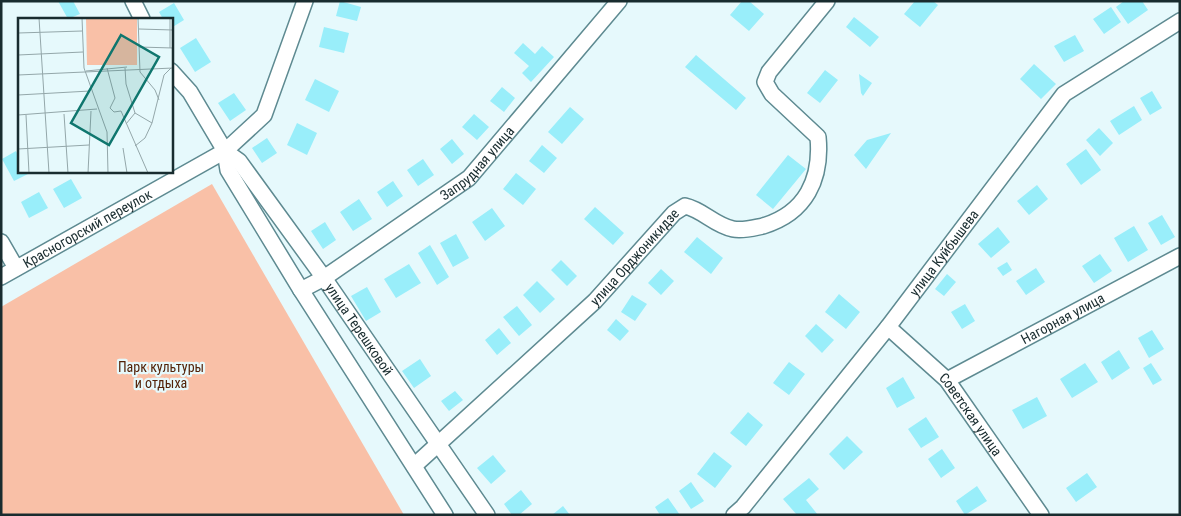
<svg xmlns="http://www.w3.org/2000/svg" width="1181" height="516" viewBox="0 0 1181 516" font-family="'Roboto Condensed',sans-serif">
<style>
.green{fill:#f9c0a7}
.building{fill:#99eefa}
.lines{fill:none;stroke-linecap:round;stroke-linejoin:round}
.minor-casing{stroke:#5e8a91;stroke-width:18}
.minor{stroke:#fff;stroke-width:15}
.labels{text-anchor:middle;dominant-baseline:central;stroke-width:4.5;stroke-linejoin:round;paint-order:stroke}
.street-label{font-size:14px;fill:#192c2f;stroke:#e6f9fc}
.park-label{font-size:14px;fill:#532208;stroke:#e6f9fc}
.inset-road{fill:none;stroke:#94a7aa;stroke-width:1}
.view{fill:#0f766e;fill-opacity:0.15;stroke:#0f766e;stroke-width:2.5}
.inset-edge{fill:none;stroke:#192c2f;stroke-width:2.5}
</style>
<rect width="100%" height="100%" fill="#e6f9fc"/>
<path class="green" d="M212,184l192,331h-403v-208z"/>
<path class="building" d="M58,1h15l7,13 -12,5z
M340,1l21,6 -4,14 -21,-5z
M742,1h7l15,13 -15,17 -19,-16z
M915,1h18l5,4 -18,22 -16,-13z
M1124,1h18l6,9 -20,14 -12,-17z
M174,3l10,17 -13,8v-9h-8l-4,-7z
M1111,7l10,15 -17,12 -11,-15z
M854,17l25,20 -9,10 -24,-20z
M324,27l25,6 -5,20 -25,-6z
M1075,35l9,16 -20,11 -10,-16z
M196,38l15,24 -16,10 -15,-24z
M523,43l12,11 7,-8 12,11 -23,25 -9,-9 7,-7 -15,-13z
M696,55l50,43 -10,12 -51,-43z
M1034,64l22,20 -15,15 -21,-20z
M825,70l13,10 -18,23 -13,-10z
M859,74l13,9 -9,13 -2,-3z
M315,79l24,12 -10,21 -24,-12z
M502,87l13,11 -11,14 -14,-11z
M1152,91l10,17 -12,7 -10,-17z
M234,93l12,17 -16,11 -12,-18z
M1134,106l8,14 -23,15 -9,-14z
M570,107l14,12 -22,25 -14,-12z
M474,114l15,13 -12,13 -15,-13z
M297,123l20,10 -10,22 -20,-10z
M1099,128l14,15 -13,13 -14,-16z
M891,133l-25,36 -12,-14 13,-15z
M267,138l10,15 -15,10 -10,-15z
M452,139l12,15 -12,10 -12,-15z
M542,145l15,13 -13,15 -15,-12z
M1086,149l15,21 -20,15 -15,-21z
M16,151l3,6v14h7l2,3 -14,7 -12,-22z
M788,155l18,14 -33,40 -17,-14z
M423,159l11,16 -16,11 -11,-16z
M516,173l20,16 -13,16 -20,-16z
M71,179l11,19 -18,10 -11,-19z
M393,181l10,15 -16,11 -10,-15z
M1037,185l11,14 -19,16 -12,-14z
M39,192l9,16 -19,10 -8,-16z
M359,199l13,20 -19,12 -13,-19z
M595,207l29,26 -11,12 -29,-26z
M492,208l13,18 -20,15 -13,-19z
M1162,215l13,22 -14,8 -13,-22z
M325,222l11,18 -13,9 -12,-18z
M1134,226l14,24 -20,12 -14,-24z
M998,227l12,15 -19,16 -13,-14z
M456,234l13,24 -16,9 -13,-24z
M697,237l26,21 -12,16 -27,-22z
M430,245l19,32 -12,8 -19,-32z
M1100,254l12,17 -18,12 -12,-17z
M561,260l16,16 -10,10 -16,-16z
M1007,262l5,8 -9,6 -6,-8z
M409,264l12,19 -25,15 -12,-19z
M1036,268l9,14 -19,13 -10,-14z
M661,269l13,12 -13,14 -13,-12z
M947,274l9,8 -12,14 -9,-7z
M537,281l18,18 -15,14 -17,-18z
M367,287l14,25 -15,9 -15,-25z
M839,294l21,18 -14,17 -21,-17z
M632,295l15,9 -12,17 -14,-9z
M965,304l10,17 -13,8 -11,-17z
M517,306l15,19 -13,11 -16,-19z
M616,319l13,12 -9,10 -13,-11z
M816,324l18,16 -12,13 -17,-17z
M499,328l12,15 -14,12 -12,-15z
M1152,330l12,19 -15,9 -11,-20z
M1119,350l11,18 -18,12 -11,-18z
M420,359l11,17 -17,12 -12,-17z
M789,362l16,12 -16,21 -16,-12z
M1085,363l13,19 -26,16 -12,-19z
M1151,363l11,17 -9,5 -10,-17z
M903,377l12,21 -18,10 -11,-20z
M455,391l8,9 -14,11 -8,-10z
M1037,397l10,19 -24,13 -11,-19z
M748,412l15,13 -17,21 -16,-13z
M926,417l13,20 -18,11 -13,-19z
M847,436l16,16 -19,18 -15,-16z
M942,449l13,19 -14,10 -13,-19z
M714,452l18,14 -17,22 -18,-14z
M493,455l13,16 -15,13 -14,-16z
M1087,473l10,14 -21,15 -10,-14z
M809,478l10,11 -13,11 12,15h-21l-14,-16z
M691,482l13,19 -13,8 -12,-18z
M977,486l10,15 -22,14 -9,-14z
M521,490l11,14 -13,11h-7l-8,-11z
M668,498l12,17h-20l-5,-8z
M563,506l7,9h-18z"/>
<g class="lines">
<g class="minor-casing">
<g id="minor">
<path d="M133,1l9,18"/>
<path id="s1" d="M171,71l19,21 35,59 14,10 85,117 163,237"/>
<path d="M225,151l3,19 73,120 144,225"/>
<path d="M1,242l15,26"/>
<path id="s2" d="M1,277l224,-126 39,-36 41,-114"/>
<path id="s3" d="M301,290l23,-12 145,-100 150,-177"/>
<path id="s4" d="M888,327l59,53 94,135"/>
<path id="s5" d="M947,380l233,-124"/>
<path id="s6" d="M414,466l181,-165 79,-88 11,-7c18,4 29,19 48,23 10,2 20,-1 30,-3 43,-13 59,-47 55,-89l-46,-43 -7,-12 4,-10 58,-71"/>
<path id="s7" d="M734,515l9,-8 145,-180 176,-233 116,-73"/>
</g>
</g>
<use href="#minor" class="minor"/>
</g>
<g class="labels">
<g class="street-label">
<text stroke="none"><textPath href="#s3" startOffset="218">Запрудная улица</textPath></text>
<text stroke="none"><textPath href="#s2" startOffset="99">Красногорский переулок</textPath></text>
<text stroke="none"><textPath href="#s7" startOffset="336">улица Куйбышева</textPath></text>
<text stroke="none"><textPath href="#s6" startOffset="304">улица Орджоникидзе</textPath></text>
<text stroke="none"><textPath href="#s5" startOffset="131">Нагорная улица</textPath></text>
<text stroke="none"><textPath href="#s1" startOffset="321">улица Терешковой</textPath></text>
<text stroke="none"><textPath href="#s4" startOffset="121">Советская улица</textPath></text>
</g>
<g class="park-label">
<text x="161" y="367">Парк культуры<tspan x="161" dy="16">и отдыха</tspan></text>
</g>
</g>
<g transform="translate(18 18)">
<rect width="155" height="155" fill="#e6f9fc"/>
<path d="M68,0h51v47h-50z" fill="#f9c0a7"/>
<path class="inset-road" d="M21,0l10,155M64,0l2,50 23,64 1,41M120,0l2,54 15,18 4,10M121,11l34,1M0,15l64,-2M121,29l34,1M152,30v-30M0,37l65,-3M89,50l8,30 -5,10 4,4 7,-1 27,62M107,50l1,16 9,29 -9,11M68,53l41,-4M0,57l155,-7M0,77l72,-4M117,95l17,10M46,96l4,59M0,97l79,-6M8,97l3,58M117,128l10,-8 7,-15 12,-48 7,-7M105,130l4,25M0,131l71,-4M70,155l3,-62"/>
<path class="view" d="M103,17l38,22 -50,88 -38,-22z"/>
<rect width="155" height="155" class="inset-edge"/>
</g>
<rect width="1181" height="516" fill="none" stroke="#192c2f" stroke-width="5"/>
</svg>
